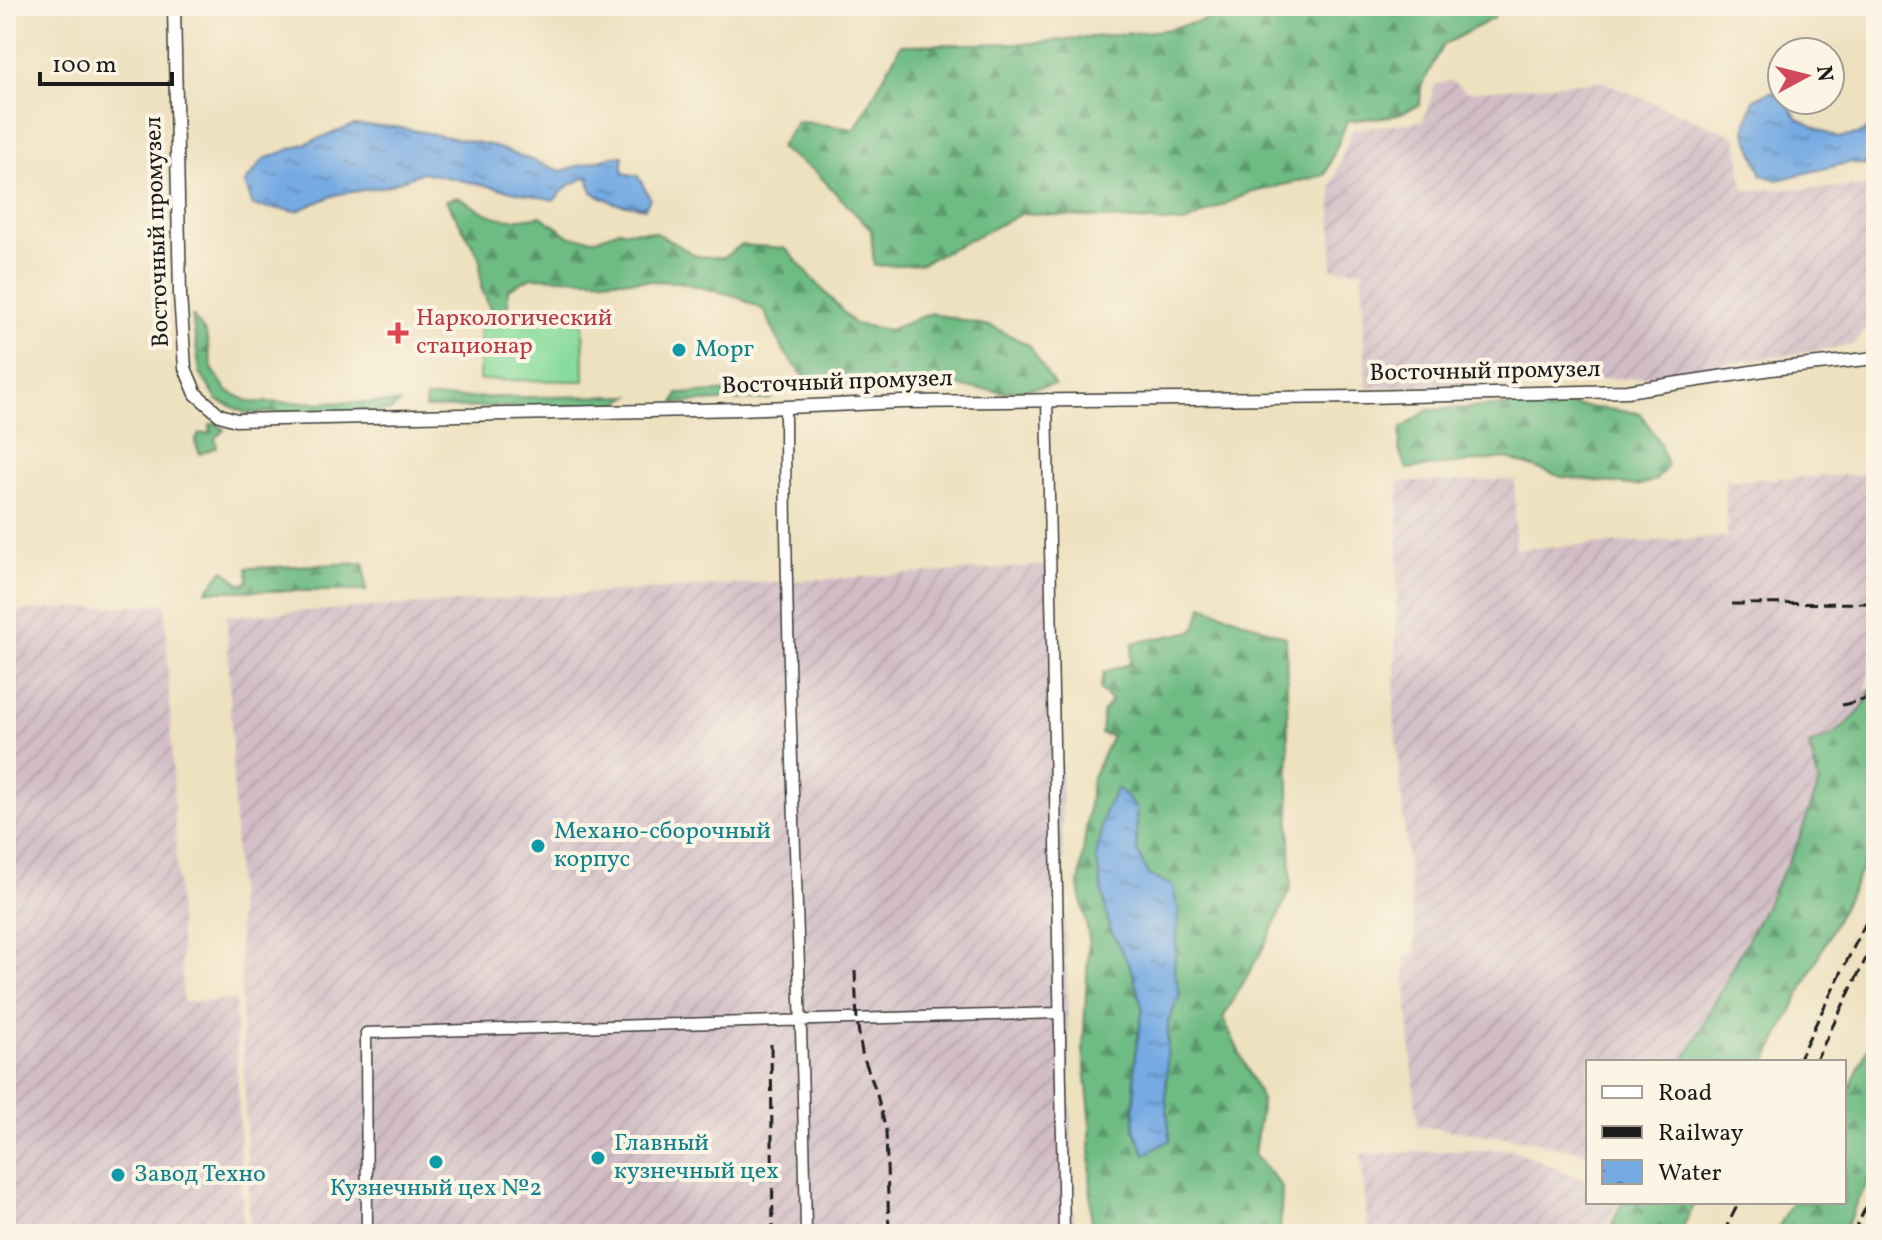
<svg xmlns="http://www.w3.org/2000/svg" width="1882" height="1240" viewBox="0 0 1882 1240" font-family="Vollkorn,serif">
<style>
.industrial{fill:url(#industrial-furrows)}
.forest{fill:url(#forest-firs);stroke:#456c50;stroke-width:2;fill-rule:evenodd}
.park{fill:#88db9c;stroke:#527c5c;stroke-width:2}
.water{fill:url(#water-ripples);stroke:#496380;stroke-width:2}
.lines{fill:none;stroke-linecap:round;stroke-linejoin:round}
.minor-casing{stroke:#3c3a35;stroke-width:13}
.tertiary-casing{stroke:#3c3a35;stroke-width:15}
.minor{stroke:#fff;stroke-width:10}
.tertiary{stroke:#fff;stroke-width:12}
.rail{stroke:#1c1c1c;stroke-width:3;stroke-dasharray:12 6;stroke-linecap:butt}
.health-dot{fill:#e0444e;stroke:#fcf5e5;stroke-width:3}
.culture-dot{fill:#0f9aa8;stroke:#fcf5e5;stroke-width:3}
.labels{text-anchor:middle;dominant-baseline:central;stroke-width:8;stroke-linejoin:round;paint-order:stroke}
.street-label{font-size:24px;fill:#1c1c1c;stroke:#fcf5e5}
.health-label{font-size:24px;fill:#be3a42;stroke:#fcf5e5;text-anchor:start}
.culture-label{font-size:24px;fill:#0d838f;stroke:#fcf5e5;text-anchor:start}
</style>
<defs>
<pattern id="industrial-furrows" width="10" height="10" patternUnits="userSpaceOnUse" patternTransform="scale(2)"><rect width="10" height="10" fill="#d2bdc6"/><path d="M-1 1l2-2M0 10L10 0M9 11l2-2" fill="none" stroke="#b4a2aa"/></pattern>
<pattern id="forest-firs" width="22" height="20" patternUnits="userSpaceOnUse" patternTransform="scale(2)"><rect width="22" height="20" fill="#6ebb84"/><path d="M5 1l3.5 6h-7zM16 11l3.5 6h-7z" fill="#5a976b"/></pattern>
<pattern id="water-ripples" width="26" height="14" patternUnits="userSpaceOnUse" patternTransform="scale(2)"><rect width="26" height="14" fill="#76aae3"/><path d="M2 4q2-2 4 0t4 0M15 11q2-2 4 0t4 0" fill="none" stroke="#608ab7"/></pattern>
</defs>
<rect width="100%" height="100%" fill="#fcf5e5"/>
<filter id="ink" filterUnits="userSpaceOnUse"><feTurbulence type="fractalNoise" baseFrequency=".0125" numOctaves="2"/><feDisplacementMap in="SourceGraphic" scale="16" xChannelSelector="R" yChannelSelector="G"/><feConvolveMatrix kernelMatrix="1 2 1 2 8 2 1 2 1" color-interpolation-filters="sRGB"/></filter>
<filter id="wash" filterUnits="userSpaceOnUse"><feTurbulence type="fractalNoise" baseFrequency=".006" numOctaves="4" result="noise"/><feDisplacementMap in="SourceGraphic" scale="32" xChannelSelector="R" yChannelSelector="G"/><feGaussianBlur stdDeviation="1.8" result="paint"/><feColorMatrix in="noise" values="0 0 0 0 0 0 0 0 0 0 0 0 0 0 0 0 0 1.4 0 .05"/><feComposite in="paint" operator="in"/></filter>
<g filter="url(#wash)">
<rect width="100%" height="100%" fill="#eee1c0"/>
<path class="industrial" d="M1451,80l16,12 134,-11 136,56 7,53 129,-3v-6h3v137l-23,27 -222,33 -265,10 -4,-118 -30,-1v-85l21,-55 70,-8 12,-36z
M1876,474v155l-10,61 10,-4 -188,376h-100v91l-62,-13 -109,-14 -13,-170 12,-2 -22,-239 5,-233 116,-2v69l212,-12 -2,-56z
M1055,565l19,669h-824l-23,-618z
M165,604l18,398 52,-2 8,234h-237v-623z
M1511,1149l77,32v21h30l-16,32h-234l-7,-80z"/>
<path class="forest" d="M1328,6h166v12l-51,27 -22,42 -1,18 -26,11 -47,5 -22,54 -76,18 -65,30 -161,-10 -102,51 -47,2 -3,-36 -55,-58 -37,-24 19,-27 57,8 46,-84 131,-2 132,-13 66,-16 82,-2z
M458,197c33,20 44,27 83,19l30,21 25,2 23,-9 36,2 42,24 26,2 18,-13 44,3 69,76 35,6 42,-17 62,14 36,18 25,40 -50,7 -99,-12 -60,9 -35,-5 -27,-34 -19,-40 -31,-15 -54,-13 -147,-5 -24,12v23l-18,-3 -9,-22 -1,-29 -34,-58z
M192,315l14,19 6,34 15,23 23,11 150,1 -10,8 -144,2 -29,-13 -17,-27z
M776,389l-5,10 -97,4 4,-9z
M630,396l-17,10 -188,2 1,-10z
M1553,403l87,10 20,30 7,24 -11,13 -18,6 -76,-9 -55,-19 -100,11 -8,-19 2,-21 27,-19z
M217,423l7,7 -9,8 2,9 -17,7 -5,-12 4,-8 11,-1v-8z
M364,563l2,28h-160l18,-21 18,15 6,-4 -1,-13z
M1203,606l83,31 5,251 -25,55 -43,75 39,82 -8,54 28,33 -2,47h-189l-1,-120 -7,-64 6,-112 -10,-52 13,-107 20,-43 -11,-2 2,-22 8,-11 -11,-12 4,-17 26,-8 3,-21 61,-12zM1136,808l1,42 38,97 -1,23 6,25 -12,27 -2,78 4,40 -36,-11 1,-75 8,-44 -11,-40 -23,-43 -2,-20z
M1876,650v191l-110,221h-82l113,-217 22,-62 -10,-38c29,-10 52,-28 63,-57 4,-11 3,-27 4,-38z
M1876,1030v135l-34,69h-67l17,-32h52v-102z
M1622,1202h74l-17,32h-72z"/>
<path class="park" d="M480,316h103l1,65 -105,-1z"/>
<path class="water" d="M1772,91l14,11 12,17 39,19 20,-3 19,-12v45l-25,-6 -74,18 -15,-5 -17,-45 9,-31z
M354,125l42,2 94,18 71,26 52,-15h10v17l15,3 12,22 -5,10 -31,-5 -22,-11 -4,-16 -20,10 -14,14 -132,-28 -35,14 -52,9 -38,16 -44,-5 -8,-23 19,-24z
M1117,788l19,20 1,42 11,25 25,11 6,28 -5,56 6,25 -12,27 -2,78 4,40 -25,14 -11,-25 1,-75 8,-44 -11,-40 -23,-43 -13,-70 9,-47z"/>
</g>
<g filter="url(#ink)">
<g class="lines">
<g class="minor-casing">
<path id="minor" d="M1047,399l17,835
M785,407c0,276 17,551 21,827
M367,1234l-1,-201 692,-20"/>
</g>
<g class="tertiary-casing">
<path id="tertiary" d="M174,6l6,289 5,73 11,26 24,21 16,5 505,-11 161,-7 463,-5 262,-6 144,-22 105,-11"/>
</g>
<use href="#minor" class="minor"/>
<use href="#tertiary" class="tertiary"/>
<path class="rail" d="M1732,604l144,-1
M1842,705l34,-8
M855,971l2,50 5,32 14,38 10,39 3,104
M771,1044l2,190
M1797,1062l79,-160
M1815,1062l61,-124
M1723,1234l16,-32
M1853,1234l23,-48"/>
</g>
</g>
<path class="health-dot" d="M394 321h8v8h8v8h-8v8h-8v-8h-8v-8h8z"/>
<g class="culture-dot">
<circle cx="679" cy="350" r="8"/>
<circle cx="538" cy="846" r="8"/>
<circle cx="598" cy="1158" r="8"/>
<circle cx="436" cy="1162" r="8"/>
<circle cx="118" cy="1175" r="8"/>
</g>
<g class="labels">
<g class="street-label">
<text transform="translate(158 232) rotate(-92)">Восточный промузел</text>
<text transform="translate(1485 372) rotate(-1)">Восточный промузел</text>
<text transform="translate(837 383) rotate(-2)">Восточный промузел</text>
</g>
<g class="health-label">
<text x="416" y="319">Наркологический<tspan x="416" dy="28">стационар</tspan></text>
</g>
<g class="culture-label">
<text x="695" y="350">Морг</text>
<text x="554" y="832">Механо-сборочный<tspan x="554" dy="28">корпус</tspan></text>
<text x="614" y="1144">Главный<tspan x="614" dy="28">кузнечный цех</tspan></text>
<text x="134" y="1175">Завод Техно</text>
<text x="436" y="1189" text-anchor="middle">Кузнечный цех №2</text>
</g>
</g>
<rect width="1882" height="1240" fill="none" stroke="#fcf5e5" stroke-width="32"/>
<rect x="1586" y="1060" width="260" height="144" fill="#fcf5e5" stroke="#a29e95" stroke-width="2"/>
<rect x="1602" y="1086" width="40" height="12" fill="#ffffff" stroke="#a29e95" stroke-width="2"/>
<text x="1658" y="1100" font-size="24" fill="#1c1c1c">Road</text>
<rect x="1602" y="1126" width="40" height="12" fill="#1c1c1c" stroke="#a29e95" stroke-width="2"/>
<text x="1658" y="1140" font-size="24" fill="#1c1c1c">Railway</text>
<rect x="1602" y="1160" width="40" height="24" fill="url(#water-ripples)" stroke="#a29e95" stroke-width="2"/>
<text x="1658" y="1180" font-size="24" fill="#1c1c1c">Water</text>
<g transform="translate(1806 76) rotate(83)"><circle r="38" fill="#fcf5e5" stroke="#a29e95" stroke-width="2"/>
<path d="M0-6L14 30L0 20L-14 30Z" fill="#d1495b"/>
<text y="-12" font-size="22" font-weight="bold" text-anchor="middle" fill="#1c1c1c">N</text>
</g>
<path d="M40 72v12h132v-12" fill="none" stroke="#1c1c1c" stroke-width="4"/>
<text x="52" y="72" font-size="24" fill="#1c1c1c" stroke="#fcf5e5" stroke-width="6" paint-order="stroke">100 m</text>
</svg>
